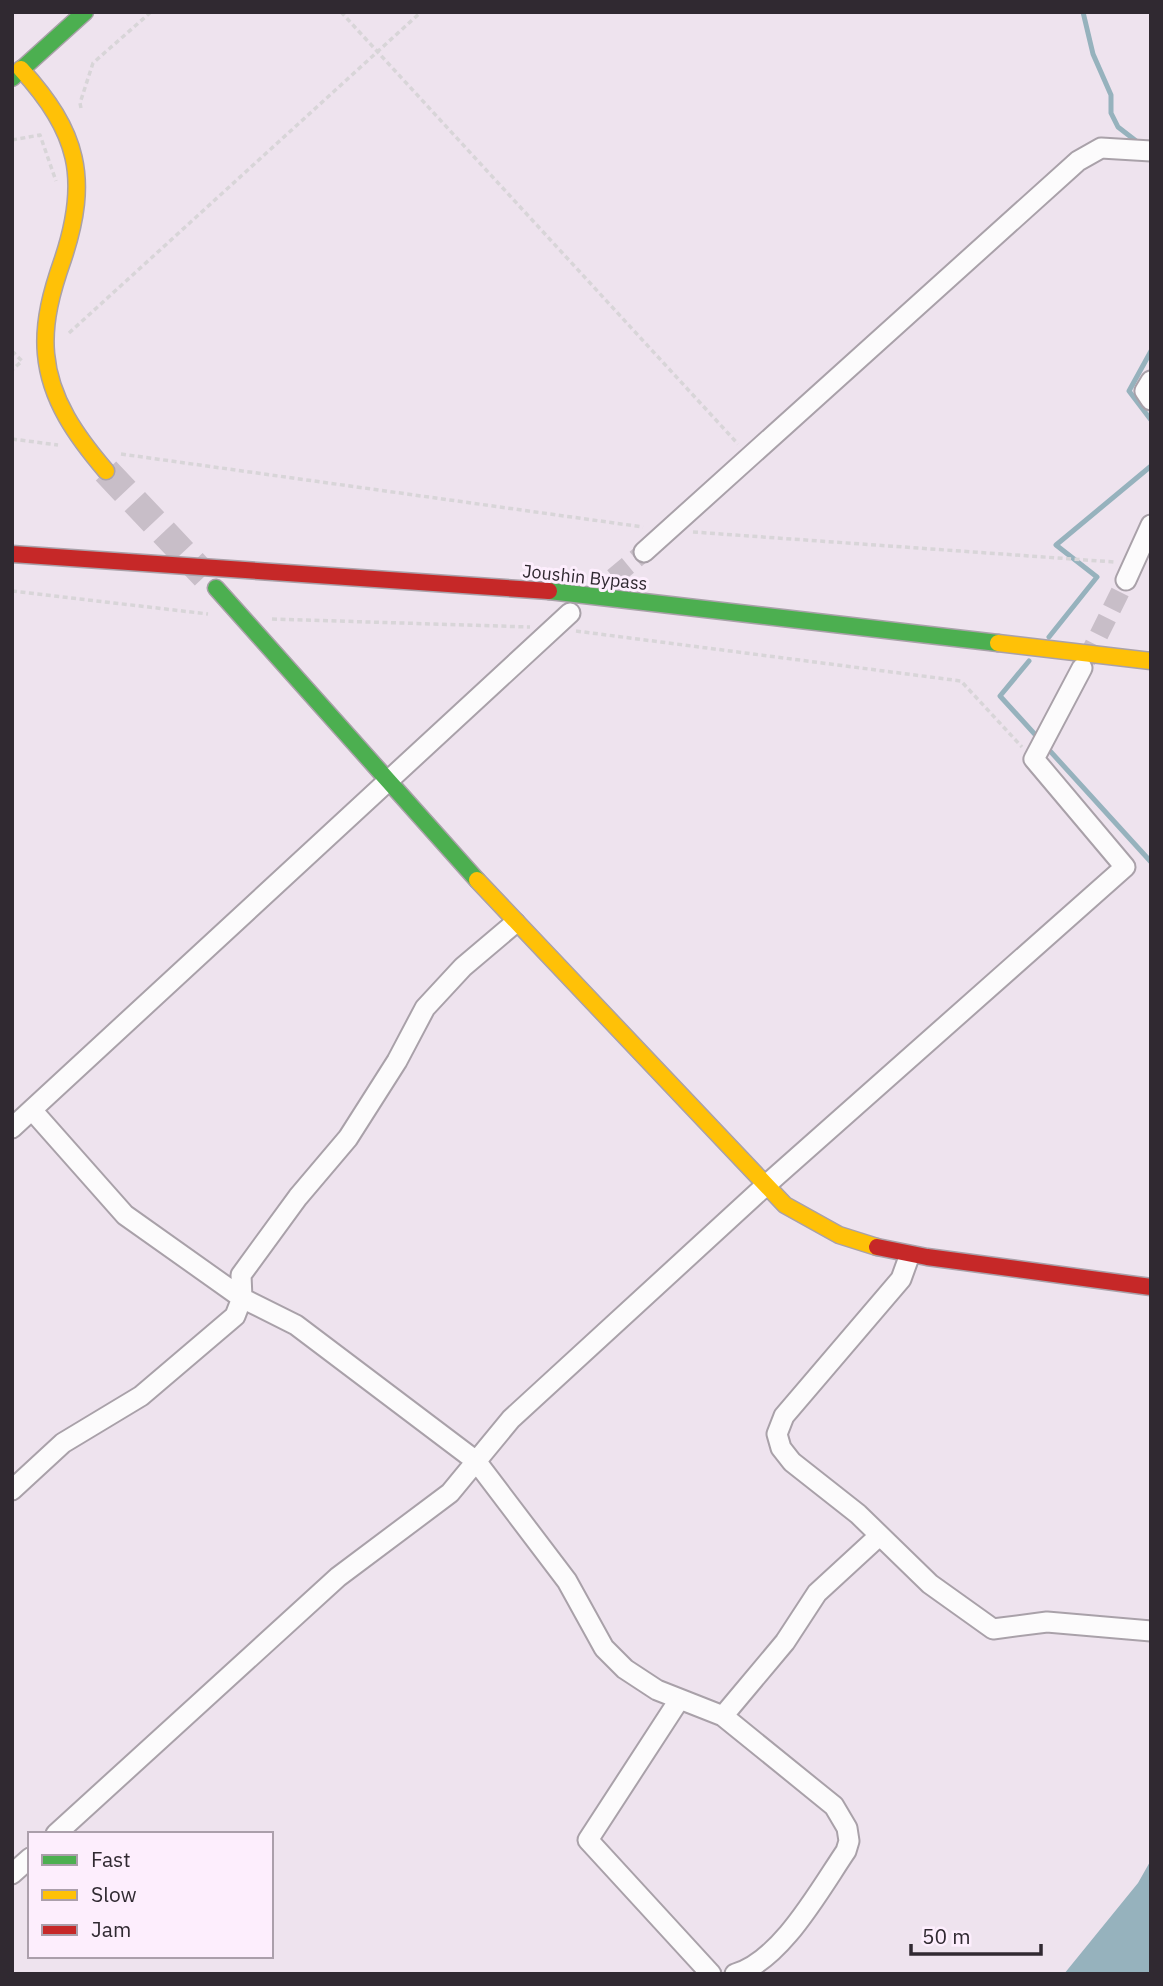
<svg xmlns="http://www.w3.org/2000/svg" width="1163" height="1986" viewBox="0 0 1163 1986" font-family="'IBM Plex Sans',sans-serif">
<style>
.water{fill:#96b2bd}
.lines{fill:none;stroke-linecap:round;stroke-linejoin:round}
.stream{stroke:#96b2bd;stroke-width:5}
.street-tunnel{stroke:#c8bec8;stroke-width:19;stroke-dasharray:19 10;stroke-linecap:butt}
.secondary-tunnel{stroke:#c8bec8;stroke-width:28;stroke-dasharray:28 14;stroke-linecap:butt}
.street-casing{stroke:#a9a1a9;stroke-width:23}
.fast-casing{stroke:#a9a1a9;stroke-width:19}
.slow-casing{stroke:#a9a1a9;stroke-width:19}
.jam-casing{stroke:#a9a1a9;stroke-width:19}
.path{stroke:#d8d5d8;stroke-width:3.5;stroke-dasharray:5 3.5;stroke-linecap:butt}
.street{stroke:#fcfbfc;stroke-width:19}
.fast{stroke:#4caf50;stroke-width:16}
.slow{stroke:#ffc107;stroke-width:16}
.jam{stroke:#c62828;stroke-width:16}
.labels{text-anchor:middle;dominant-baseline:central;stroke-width:6;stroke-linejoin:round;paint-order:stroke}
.street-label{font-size:18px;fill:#302931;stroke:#fdeefd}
</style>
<rect width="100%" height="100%" fill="#eee3ee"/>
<path class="water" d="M1151,1860v114h-87l74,-91z"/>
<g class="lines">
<path class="stream" d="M1083,12l10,42 18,41v18l7,14 22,17
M1151,351l-22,40 22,29
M1049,637l48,-60 -41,-32 95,-79
M1029,661l-29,35 151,166"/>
<path class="street-tunnel" d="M591,596l53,-44
M1086,661l40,-81"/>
<path class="secondary-tunnel" d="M106,471l99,105"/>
<g class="street-casing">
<path id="street" d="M1151,381l-6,10 6,9
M644,552l434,-391 23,-13 50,3
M1126,580l25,-55
M32,1110l93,105 117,83 54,27 180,136 91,120 37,67 21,21 32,21 66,26 62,-74 32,-49 62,-57
M12,1128l558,-515
M909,1257l-8,22 -117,137 -7,18 4,14 11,14 66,52 72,70 63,45 54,-7 104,9
M12,1490l51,-47 78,-47 94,-80 7,-18 -1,-23 57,-78 50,-59 49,-77 28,-53 38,-41 52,-44
M679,1700l-91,140 123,134
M723,1716l111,90 13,22 2,13 -3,10c-26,38 -65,110 -111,123
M56,1834l282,-257 112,-84 61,-74 254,-233 360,-319 -91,-108 48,-91
M12,1874l18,-16"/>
</g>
<g class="fast-casing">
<path id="fast" d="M12,78l73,-66
M216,588l261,292
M549,591l449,52"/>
</g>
<g class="slow-casing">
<path id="slow" d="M21,69c57,63 69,109 42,190 -11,31 -20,63 -17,95 4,46 31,83 60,117
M998,643l153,18
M477,880l308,325 54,30 38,12"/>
</g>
<g class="jam-casing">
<path id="jam" d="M12,554l537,37
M877,1247l50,10 224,30"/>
</g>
<path class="path" d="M341,12l397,432
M81,108l-1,-5 13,-40 58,-51
M12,140l28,-5 16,46
M69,333l352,-321
M12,351l10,10 -10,9
M12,439l46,6
M121,454l522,73
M693,532l421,30
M12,591l196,23
M272,619l258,8
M576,631l385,50 61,66"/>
<use href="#street" class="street"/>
<use href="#fast" class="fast"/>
<use href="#slow" class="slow"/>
<use href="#jam" class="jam"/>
</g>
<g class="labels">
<g class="street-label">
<text transform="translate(585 577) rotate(6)">Joushin Bypass</text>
</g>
</g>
<rect width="1163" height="1986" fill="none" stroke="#302931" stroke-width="28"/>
<rect x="28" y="1832" width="245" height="126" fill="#fdeefd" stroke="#ab9fab" stroke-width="2"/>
<rect x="42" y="1855" width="35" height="10" fill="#4caf50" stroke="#ab9fab" stroke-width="2"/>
<text x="91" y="1867" font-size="21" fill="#302931">Fast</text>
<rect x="42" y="1890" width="35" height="10" fill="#ffc107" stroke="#ab9fab" stroke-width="2"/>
<text x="91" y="1902" font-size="21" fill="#302931">Slow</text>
<rect x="42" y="1925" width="35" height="10" fill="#c62828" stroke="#ab9fab" stroke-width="2"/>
<text x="91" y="1937" font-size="21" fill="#302931">Jam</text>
<path d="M911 1944v10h130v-10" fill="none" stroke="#302931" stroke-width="3.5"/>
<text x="922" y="1944" font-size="21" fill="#302931" stroke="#fdeefd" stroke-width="5" paint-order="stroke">50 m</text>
</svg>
